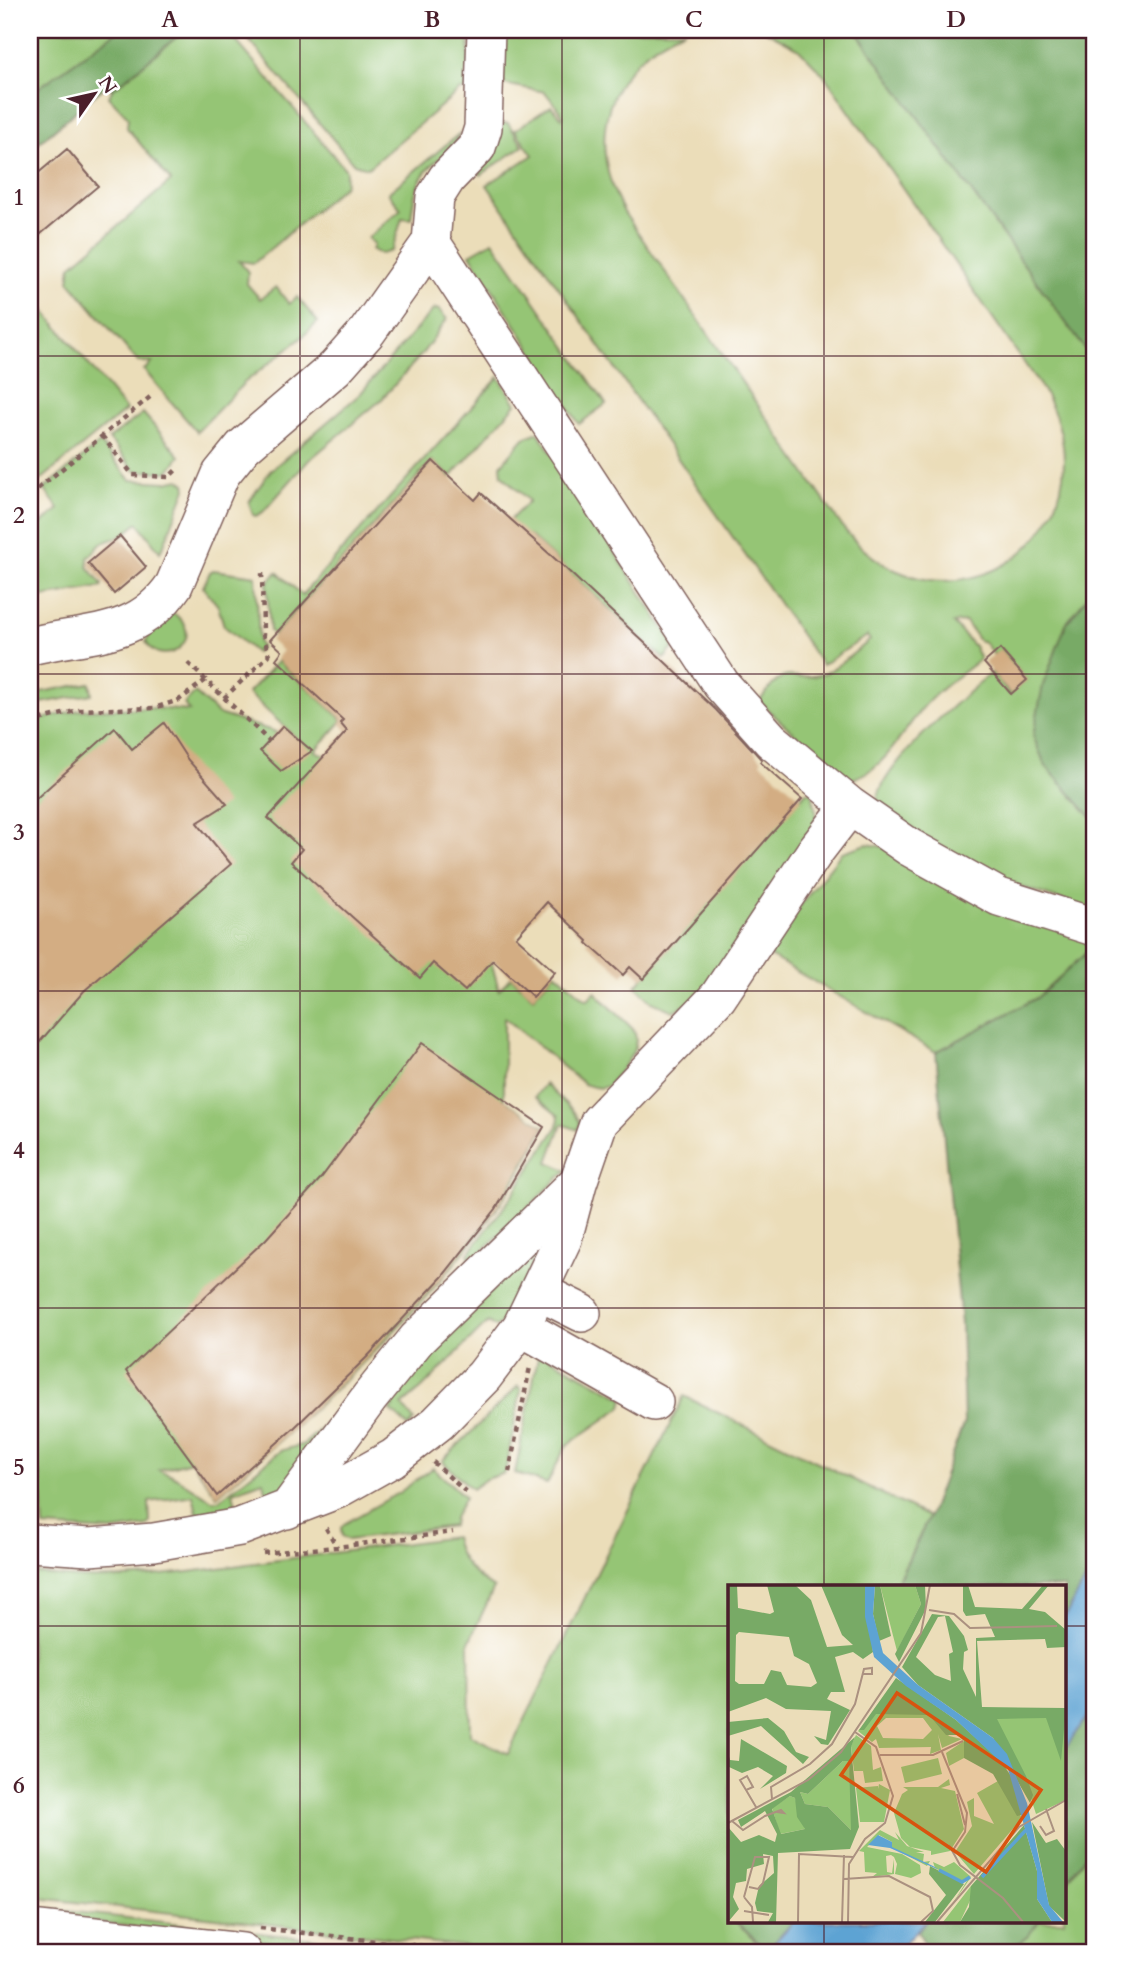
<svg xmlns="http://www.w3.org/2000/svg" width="1125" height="1982" viewBox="0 0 1125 1982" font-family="Cardo,serif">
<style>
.green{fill:#95c574;stroke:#707250;stroke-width:2}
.forest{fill:#78aa66;stroke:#616448;stroke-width:2}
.water{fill:#5da3d3;stroke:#54617f;stroke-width:2}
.building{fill:#d3ad83}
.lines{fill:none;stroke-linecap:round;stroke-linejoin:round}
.minor-casing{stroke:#82625d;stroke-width:40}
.path{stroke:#82625d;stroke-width:4.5;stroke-dasharray:5 5;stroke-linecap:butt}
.minor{stroke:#fff;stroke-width:37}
.grid{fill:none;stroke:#4a1f2b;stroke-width:2;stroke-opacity:0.55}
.inset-river{fill:none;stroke:#5da3d3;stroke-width:3.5}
.inset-road{fill:none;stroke:#ab9180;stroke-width:2}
.view{fill:#d8530f;fill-opacity:0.15;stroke:#d8530f;stroke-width:3.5}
.inset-edge{fill:none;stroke:#4a1f2b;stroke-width:3.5}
.neatline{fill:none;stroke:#4a1f2b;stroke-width:2.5}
.grid-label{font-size:23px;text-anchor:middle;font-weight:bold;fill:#4a1f2b}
</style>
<rect width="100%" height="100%" fill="#fff"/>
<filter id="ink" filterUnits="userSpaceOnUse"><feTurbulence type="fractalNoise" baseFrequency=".0143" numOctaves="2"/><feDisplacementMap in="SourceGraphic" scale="14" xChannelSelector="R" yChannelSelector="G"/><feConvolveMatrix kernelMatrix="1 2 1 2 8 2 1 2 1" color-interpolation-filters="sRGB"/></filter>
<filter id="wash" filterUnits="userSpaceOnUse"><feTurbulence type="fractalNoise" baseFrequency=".00686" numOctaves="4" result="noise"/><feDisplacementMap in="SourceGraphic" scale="28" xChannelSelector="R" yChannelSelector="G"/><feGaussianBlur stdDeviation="1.57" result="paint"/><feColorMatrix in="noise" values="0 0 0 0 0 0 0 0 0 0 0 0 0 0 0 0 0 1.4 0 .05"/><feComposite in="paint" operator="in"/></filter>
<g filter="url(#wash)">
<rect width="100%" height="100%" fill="#ebddb9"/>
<path class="green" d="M30,30h89l-89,64z
M185,30h43l-7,6h11l114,134 -1,15 -91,78 -15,-2 9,11 -1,12 13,15 16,-12 13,17 8,-7 21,25 -19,18 -55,43 -47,49 -53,-62 8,-7 -14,-1 -69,-81 2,-15 100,-85 -44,-53 1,-11 -19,-20 3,-7z
M242,30h228l-3,60h-7l-92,78 -14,-4 -112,-132z
M504,30h181c-79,32 -102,112 -60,184l219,315c102,125 281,2 199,-139l-219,-315 -26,-27 -34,-18h91l240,333v224l-29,37 -21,141 50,56v90l-131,-43 -87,-64c-1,-35 88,-109 115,-132l18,22 16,-14 -25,-30 -7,5 -11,-14h-4l-13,-19 -13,1 21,23 6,13c-20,16 -43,31 -59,51 -21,25 -39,65 -74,70l-88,-78c30,-43 29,-16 66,-29 7,-2 38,-27 45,-33l-3,-4 -45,29 -335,-480 46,-30 -18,-25 36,-24 11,12 1,-3 -18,-23 -42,-8z
M499,123h9l15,23 -42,29 -4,-5z
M460,133c-6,16 -18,22 -30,34 -14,14 -17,33 -19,52l-9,-1 -10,33 -11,3 -9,-4 2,-5 -6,-7 33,-29 -13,-16z
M493,241l113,163 -27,20 -109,-170z
M30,293l96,117 -96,79z
M435,309l4,1 8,9 -25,35 -41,46 -73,61 -45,51 -7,4 -3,-1 -4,-13 21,-31 90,-77 71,-82z
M499,377l17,27 -65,73 -19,-16 -158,174 -4,-4 -3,-48 10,-11 25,23z
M143,413l37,43 -12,16 -33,-1 -26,-32z
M538,432l137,214 -11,13 -133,-122 -26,-12 24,-24 -27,-26 -1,-10 23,-27z
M100,443l31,37 35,2 13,-3 6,4 1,6 -23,58 -3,5 -22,-29 -15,12 -21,8 -14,15v9l14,17 -1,3 -71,12v-66l29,-24 -15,-20z
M213,570l43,6 3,68 2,3 -5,6 -32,-27 -6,-20 -15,-19 7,-15z
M170,611c42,25 -7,62 -24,31l5,-12z
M278,661l65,59 -28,31 17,8 153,180 14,51 12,-13 22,20 22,-25 32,28 8,-8 38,37c11,20 -12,39 -24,56 -8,5 -16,2 -25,-1l-80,-67v83l40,27c-16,28 -30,58 -48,83 -76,106 -181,201 -279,286l-26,-35 -32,9 13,5 40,25h7l61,-49 24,-7 45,-41 -72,94 -7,4 -7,-20 -30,11 3,13 -4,5 -34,7 -5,-22 -44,7 1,20 -3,4 -35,5 -68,-4 -4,-53 -10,-5v-747l49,-12 75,-2 35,3 -5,-7 11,-11 23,21 55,17 32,15 -57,-53z
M90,683l2,11 -62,11v-11z
M806,792h6l4,20 -1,14 -117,173 -25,12 -21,-9 -16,-16z
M867,844l17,3 211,94v4l-58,53 -101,54 -168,-97 20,-34 54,-69z
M545,1084l28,27 7,11 -2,8 -16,-6 -14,38 19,8 -95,91 -4,-7 39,-51 51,-77 1,-10 -24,-19z
M547,1235l-43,87 -8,5 -8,-5 -66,66 -20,17 12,15 -5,7 -19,-17 3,-3 -6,-5 76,-88z
M539,1352l85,46 -2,9 -56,39 -19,38 -32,-11z
M518,1386l3,4 -16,83 -19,6 -14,10 -30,-28z
M684,1396l245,121 -34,69 -165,1v334h5l31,31h-252l-484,-55v-325c71,14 146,2 218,-8 69,-9 138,-18 206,-27 5,25 19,38 40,51l-25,54 1,93 38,19z
M433,1468l32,29 -11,21 -1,8 -105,14 -6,-4 -1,-8 3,-4 56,-32z
M1095,1788v164h-132l25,-31h76v-94z
M30,1907l398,45h-73l-325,-37z"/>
<path class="forest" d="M119,30h66l-73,60 -4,-6 -78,66v-56z
M855,30h240v333z
M1095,587v234l-50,-56 -12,-29 10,-51 23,-61z
M1095,945v619l-31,54v-31h-169l34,-70 35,-95 -3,-98 -25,-272 101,-54z
M1095,1705v137l-31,44v-136z
M735,1921h59l-27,30z
M926,1921h113l-11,15 -21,16h-78l-11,-21z"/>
<path class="water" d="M1095,1564v141l-31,45v-132z
M794,1921h132l-31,31h-129z"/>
<g id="blocks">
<path class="building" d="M67,149l31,37 -68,57v-63z
M433,461l42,39 6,-7 82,73 153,144 46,50 -2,2 42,37 -159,180 -13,-12 -7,8 -36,-32 1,-2 -41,-39 -31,35 39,35 -22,25 -40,-37 -28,31 -32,-28 -13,15 -129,-116 11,-13 -34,-31 79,-87 -7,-8 3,-3 -67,-61 6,-8 -12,-11z
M120,536l26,31 -32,27 -26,-31z
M1000,649l27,31 -16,14 -27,-31z
M164,723l24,37 39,44 -30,19 34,41 -147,127 -54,62v-249l85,-76 17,21z
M283,726l29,25 -31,20 -21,-20z
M422,1043l122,84 -48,82 -54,68 -75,80 -73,71 -77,68 -91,-125 140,-132 55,-61z"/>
</g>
</g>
<g filter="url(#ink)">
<use href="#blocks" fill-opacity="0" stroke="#82625d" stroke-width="2"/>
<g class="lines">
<g class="minor-casing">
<path id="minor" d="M431,242l290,442 50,56 79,66 59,41 90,50 92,29
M30,646c55,-14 108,-7 144,-61l47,-111 22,-27 92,-79 32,-36 64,-90 4,-45 12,-19 30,-31 6,-19 3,-98
M538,1291l44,22
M521,1327l133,75
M287,1510l83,-113 47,-58 160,-156
M30,1543l59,4 65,-5 86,-15 96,-37 57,-32 45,-35 46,-47 37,-49 42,-88 15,-56 21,-61 119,-125 98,-147 34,-44
M30,1929l212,23"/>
</g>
<path class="path" d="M102,436l31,39 36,2 10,-10
M30,495l120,-98
M188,663l81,78
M224,698l45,-43 -6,-20 -1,-65
M30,722l49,-12 75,-2 25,-8 27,-20
M433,1462l34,31
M509,1472l21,-105
M326,1528l11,19
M263,1553l74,-6 116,-15
M260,1928l214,24"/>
<use href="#minor" class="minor"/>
</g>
</g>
<path class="grid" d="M300,30v1922M562,30v1922M824,30v1557M30,356h1065M30,674h1065M30,991h1065M30,1308h1065M30,1626h700M1064,1626h31M824,1921v31"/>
<g transform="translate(728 1585)">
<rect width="338" height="338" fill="#ebddb9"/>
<path d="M152,0h35l6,19 -24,47zM338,126v89l-30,14 -13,-40 -35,-62zM194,128l12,4 15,19 13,3 -20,9 -4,-14 3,16 -11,4 1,-7 -52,1 -3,-9 -4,3 -14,-11 17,-17zM158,133h37l9,12 -9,9 -40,-1 -6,-12zM128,150l15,11 2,24 8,-3 2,14 -18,2 -2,-12h-9l-3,-25zM236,156v17l-15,8 -3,-13zM210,173l4,16 -37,9 -4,-16zM115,176h6l5,63 -3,6 -23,-23 -23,-3 -5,-12 8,2zM221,194l1,6 -9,3 14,3 9,38 -14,22 -19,4v-4l-21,-4 -9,-9 -7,-25 8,-19 6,-4 -5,-3h35zM270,196l24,37 -48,56 -19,-22 17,-26 -5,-24 7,-4v18l20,8 -17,-31zM151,199l11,6 -6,32h-24l-4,-34 22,-2v3zM62,211l5,2 10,31 -25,5 -8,-26zM152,245l19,10 -4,-8 12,14 17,6h-8l8,2 -1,8 7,-1 -3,5 -36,-19 1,-5 -13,-7 -12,12 35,7 18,11 1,8 -10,5 -16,-4 2,-10 -3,-7 -3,-2 -5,1 1,16 5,1 2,-14v15l-22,3 5,-4 -12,-1 -1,-20 -5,-1zM205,277l11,5 10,-5 17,15 -20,29 19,-30 -9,5 -26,-13zM243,301l3,6 -14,30h-17z" fill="#95c574" fill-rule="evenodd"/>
<path d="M0,0h9l1,23 32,6 4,-2 -7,-27h28l16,15 16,47 26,-2 -11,-10 -21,-50h44l8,67 -10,7 -10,-7 -18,5 10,35h-14l-4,7 23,11 -22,35 -7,-1 -7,-8 12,4 5,-29 -45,-2 -20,-11 -38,14zM11,47l50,5 5,19 15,8 8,19 -6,4 -24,-2 -6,-13 -10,-2 -7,14h-25l-4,-3 1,-46zM147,0h5l11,51 -12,5 -6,-27zM187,0h10l1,24 -27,53 -4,-8 26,-50zM235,0h5l7,22 47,2 21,-24h6l-20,24 16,3 21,18v17l-19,1 -2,-9 -68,2 5,66 84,1 -5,53 -15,-43 -49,1 29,57 7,19 -3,8 -37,-65 -75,-53 -16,-18 30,-53 17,2 15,20 4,14 -4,2 -1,17 13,28v-59l19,-1 -10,-23 -19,2 -3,-5zM217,31l8,36 -4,2 2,27 -16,-6 -19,-18 22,-40zM168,93l60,42 45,41 14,21 7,33 -5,1 -24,-42 -29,-16v-17l-6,-6h-12l-17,-20 -53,-1 -12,16h-5zM40,133l16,13 12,21 13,5 -6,7 -42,-38 -33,10v-14zM127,152l-4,10 8,80 -9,22 -72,4 -2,69h-8l5,-9 -16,-2 -2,-8 4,-17 15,-13 -1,-17 -10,-2 1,10 -17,5 -1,12 -10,2 -3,14 6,12 -11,13v-95l13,15 18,-7 16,7 2,-8 -12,-23 -24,16 -3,-7 53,-28zM115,176h6l2,69 -23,-23 -23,-3 -5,-12 8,2zM62,211l5,2 2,19 8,12 -24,5 -9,-25zM13,154l46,27 -1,7 -26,16 13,-13 -15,-9 -16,6 -13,-6 -1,16v-30l2,7 9,1zM304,237l14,21 11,-4 9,12v71l-17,-16zM296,240l13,46v28l15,23h-92l9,-15 2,-21zM202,281l34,18 -29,38h-10l21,-27 -17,-21z" fill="#78aa66" fill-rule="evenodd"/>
<path d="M137,0h10l-2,29 10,39 35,32 75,53 14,16 20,49 22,102 14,17h-11l-15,-23v-28l-29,-102 -52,-49 -50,-34 -32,-29 -9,-40zM150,250l14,7v5l41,19 6,4 -49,-22 -22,-3z" fill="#5da3d3"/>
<path class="inset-river" d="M211,285l23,12 8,-5M254,292l44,-47"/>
<path class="inset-road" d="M201,25l25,4 16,14 87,-2M214,167l25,61 -2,19 -12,18M152,170h53l30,-14M18,205l-6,-10 7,-4 6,11 -7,3 10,17M229,209l8,31M44,214l-1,-12 39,-23 22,-20 23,-40 9,-35 8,-1v6h-9M4,236l11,9 22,-14 16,-6 3,3 -7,-1M0,238l80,-43 33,-28 80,-119 9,-48M312,241l6,9 8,-4 -8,-22M221,260l11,20 43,33 20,24M116,294l45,-3 41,21 3,14 -12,11M16,312l11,-40h14l-6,26 -5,6 -9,-2M16,312l8,10 1,15M16,326l25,4M70,337l1,-68 54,3M114,337l2,-67M120,337l1,-58 16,-25 20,-16 8,-27 -17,-49 -21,-15M209,337l82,-95 47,-27"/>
<path class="view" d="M169,108l144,97 -55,82 -145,-97z"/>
<rect width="338" height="338" class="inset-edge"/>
</g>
<rect width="1125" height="1982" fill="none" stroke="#fff" stroke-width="77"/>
<g transform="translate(94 94) rotate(56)" stroke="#ffffff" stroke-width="5" paint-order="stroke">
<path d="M0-5L12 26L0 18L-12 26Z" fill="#4a1f2b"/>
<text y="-10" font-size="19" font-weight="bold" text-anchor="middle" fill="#4a1f2b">N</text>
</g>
<rect x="38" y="38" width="1048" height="1906" class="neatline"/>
<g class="grid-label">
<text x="170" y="27">A</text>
<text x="432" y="27">B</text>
<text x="694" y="27">C</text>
<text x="956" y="27">D</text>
<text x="19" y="205">1</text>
<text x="19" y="523">2</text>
<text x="19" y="840">3</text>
<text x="19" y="1158">4</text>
<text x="19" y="1475">5</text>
<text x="19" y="1793">6</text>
</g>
</svg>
